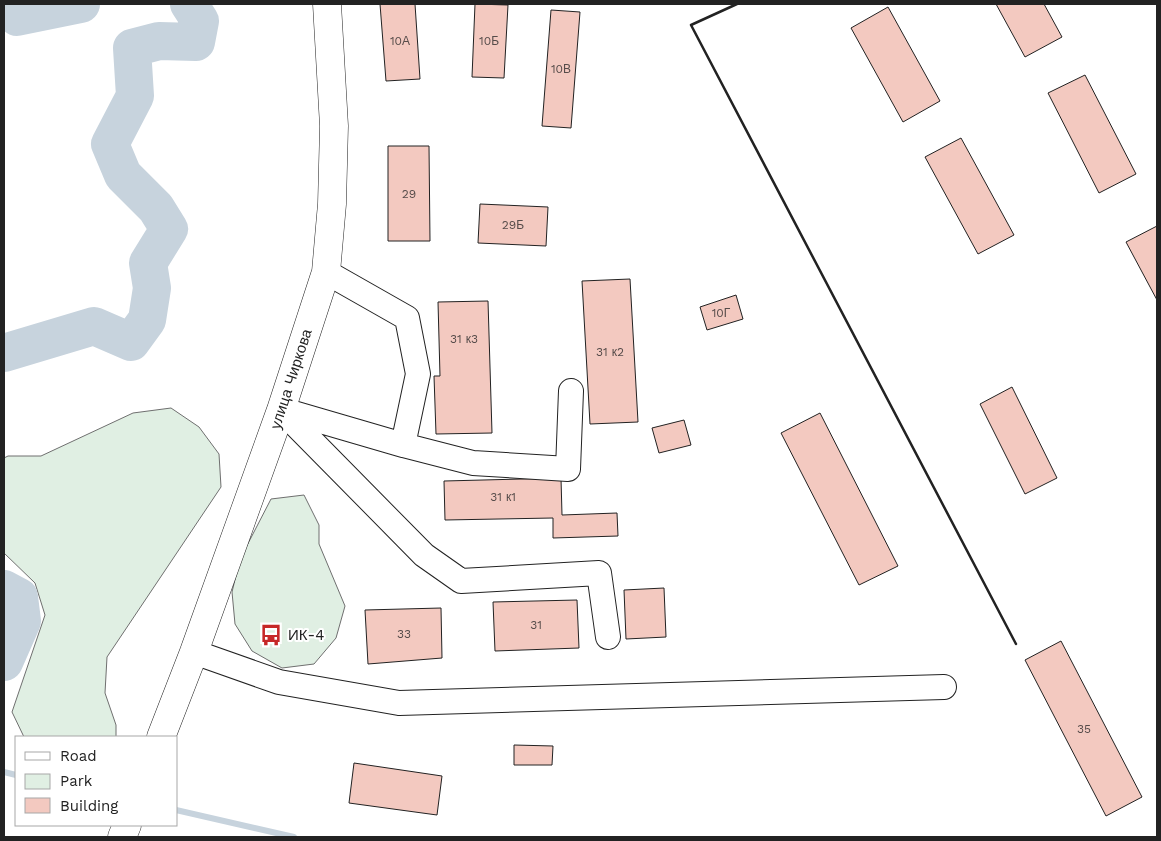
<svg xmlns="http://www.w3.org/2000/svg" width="1161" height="841" viewBox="0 0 1161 841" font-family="'Work Sans',sans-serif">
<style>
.green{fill:#e0efe3;stroke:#6f6f6f}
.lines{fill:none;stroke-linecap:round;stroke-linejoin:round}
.stream{stroke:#c7d3dd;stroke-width:6}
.river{stroke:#c7d3dd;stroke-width:38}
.building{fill:#f3c9c0;stroke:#222}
.minor-casing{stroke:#222;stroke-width:26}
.major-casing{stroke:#222;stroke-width:29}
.minor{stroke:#fff;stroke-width:24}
.major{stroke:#fff;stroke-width:28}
.wall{stroke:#222;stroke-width:2.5}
.labels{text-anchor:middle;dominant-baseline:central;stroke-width:4;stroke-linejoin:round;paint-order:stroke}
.number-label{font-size:12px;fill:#564c4a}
.street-label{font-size:15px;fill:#222;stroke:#fff}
.poi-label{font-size:15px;fill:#222;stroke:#fff;text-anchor:start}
</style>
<rect width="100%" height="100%" fill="#fff"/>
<path class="green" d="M171,408l28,19 20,27 2,33 -114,170 -2,36 11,32v12h-92l-12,-25 33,-97 -10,-32 -31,-30v-95l4,-2h33l92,-43z
M304,495l15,30v19l26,62 -9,32 -22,26 -32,4 -30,-17 -17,-27 -3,-32 8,-33 31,-60z"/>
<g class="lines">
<path class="stream" d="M4,772l12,3
M176,810l118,27"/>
<path class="river" d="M9,4l8,13 64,-13
M4,353l90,-27 37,16 16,-22 5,-32 -4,-25 21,-34 -13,-21 -33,-33 -13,-31 25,-48 -3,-48 27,-7 37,1 4,-21 -11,-17
M4,589l15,8 3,24 -18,41"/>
</g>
<path class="building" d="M380,4h35l5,75 -34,2z
M475,4l33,1 -4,73 -32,-1z
M996,4h48l18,33 -37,20z
M888,7l52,94 -37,21 -52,-94z
M551,10l29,2 -9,116 -29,-2z
M1085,75l51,99 -37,19 -51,-100z
M961,138l53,97 -36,19 -53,-97z
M388,146h41l1,95h-42z
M480,204l68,3 -2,39 -68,-3z
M1157,226v74l-31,-58z
M630,279l8,143 -48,2 -8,-143z
M736,295l7,24 -36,11 -7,-23z
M488,301l4,132 -56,1 -2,-58h6l-2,-74z
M1012,387l45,91 -32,16 -45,-90z
M820,413l78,153 -39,19 -78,-152z
M684,420l7,25 -32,8 -7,-25z
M561,478l1,37 55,-2 1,23 -65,2v-20l-108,2 -1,-39z
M664,588l2,49 -40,2 -2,-49z
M577,600l2,48 -84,3 -2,-49z
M441,608l1,50 -74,6 -3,-54z
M1061,641l81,156 -36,19 -81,-156z
M514,745l39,1 -1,19h-38z
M354,763l88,13 -5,39 -88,-12z"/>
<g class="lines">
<g class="minor-casing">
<path id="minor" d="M281,410l143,145 37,26 138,-8 9,64
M283,410l120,35 15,-71 -11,-56 -81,-46
M403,445l70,18 95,6 3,-78
M194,652l85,30 120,21 545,-16"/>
</g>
<g class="major-casing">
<path id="major" d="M161,737l33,-85 87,-242 45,-138 6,-68 2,-78 -7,-122
M122,837l5,-12"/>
</g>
<use href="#minor" class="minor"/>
<use href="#major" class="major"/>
<path class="wall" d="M737,4l-46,21 325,619"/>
</g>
<defs>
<g id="bus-bare" transform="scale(1.725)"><path d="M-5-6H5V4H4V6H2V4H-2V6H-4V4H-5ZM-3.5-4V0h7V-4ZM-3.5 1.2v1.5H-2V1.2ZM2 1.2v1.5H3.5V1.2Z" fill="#c62828" stroke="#fff" stroke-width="2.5" paint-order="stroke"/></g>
</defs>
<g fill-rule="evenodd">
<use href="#bus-bare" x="271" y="635"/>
</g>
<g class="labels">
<g class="number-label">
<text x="400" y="41">10А</text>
<text x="489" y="41">10Б</text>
<text x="561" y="69">10В</text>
<text x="409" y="194">29</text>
<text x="513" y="225">29Б</text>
<text x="721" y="313">10Г</text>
<text x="464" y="339">31 к3</text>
<text x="610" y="352">31 к2</text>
<text x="503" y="497">31 к1</text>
<text x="536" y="625">31</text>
<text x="404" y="634">33</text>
<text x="1084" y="729">35</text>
</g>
<g class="street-label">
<text transform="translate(291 379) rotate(-72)">улица Чиркова</text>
</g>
<g class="poi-label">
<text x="288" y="635">ИК-4</text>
</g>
</g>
<rect width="1161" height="841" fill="none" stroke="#222222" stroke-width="10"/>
<rect x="15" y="736" width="162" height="90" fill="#ffffff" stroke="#a7a7a7"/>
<rect x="25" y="752" width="25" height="8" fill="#ffffff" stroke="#a7a7a7"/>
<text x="60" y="761" font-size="15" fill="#222222">Road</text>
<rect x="25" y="774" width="25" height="15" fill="#e0efe3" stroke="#a7a7a7"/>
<text x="60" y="786" font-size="15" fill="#222222">Park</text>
<rect x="25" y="798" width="25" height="15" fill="#f3c9c0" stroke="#a7a7a7"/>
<text x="60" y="811" font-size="15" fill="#222222">Building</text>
</svg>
